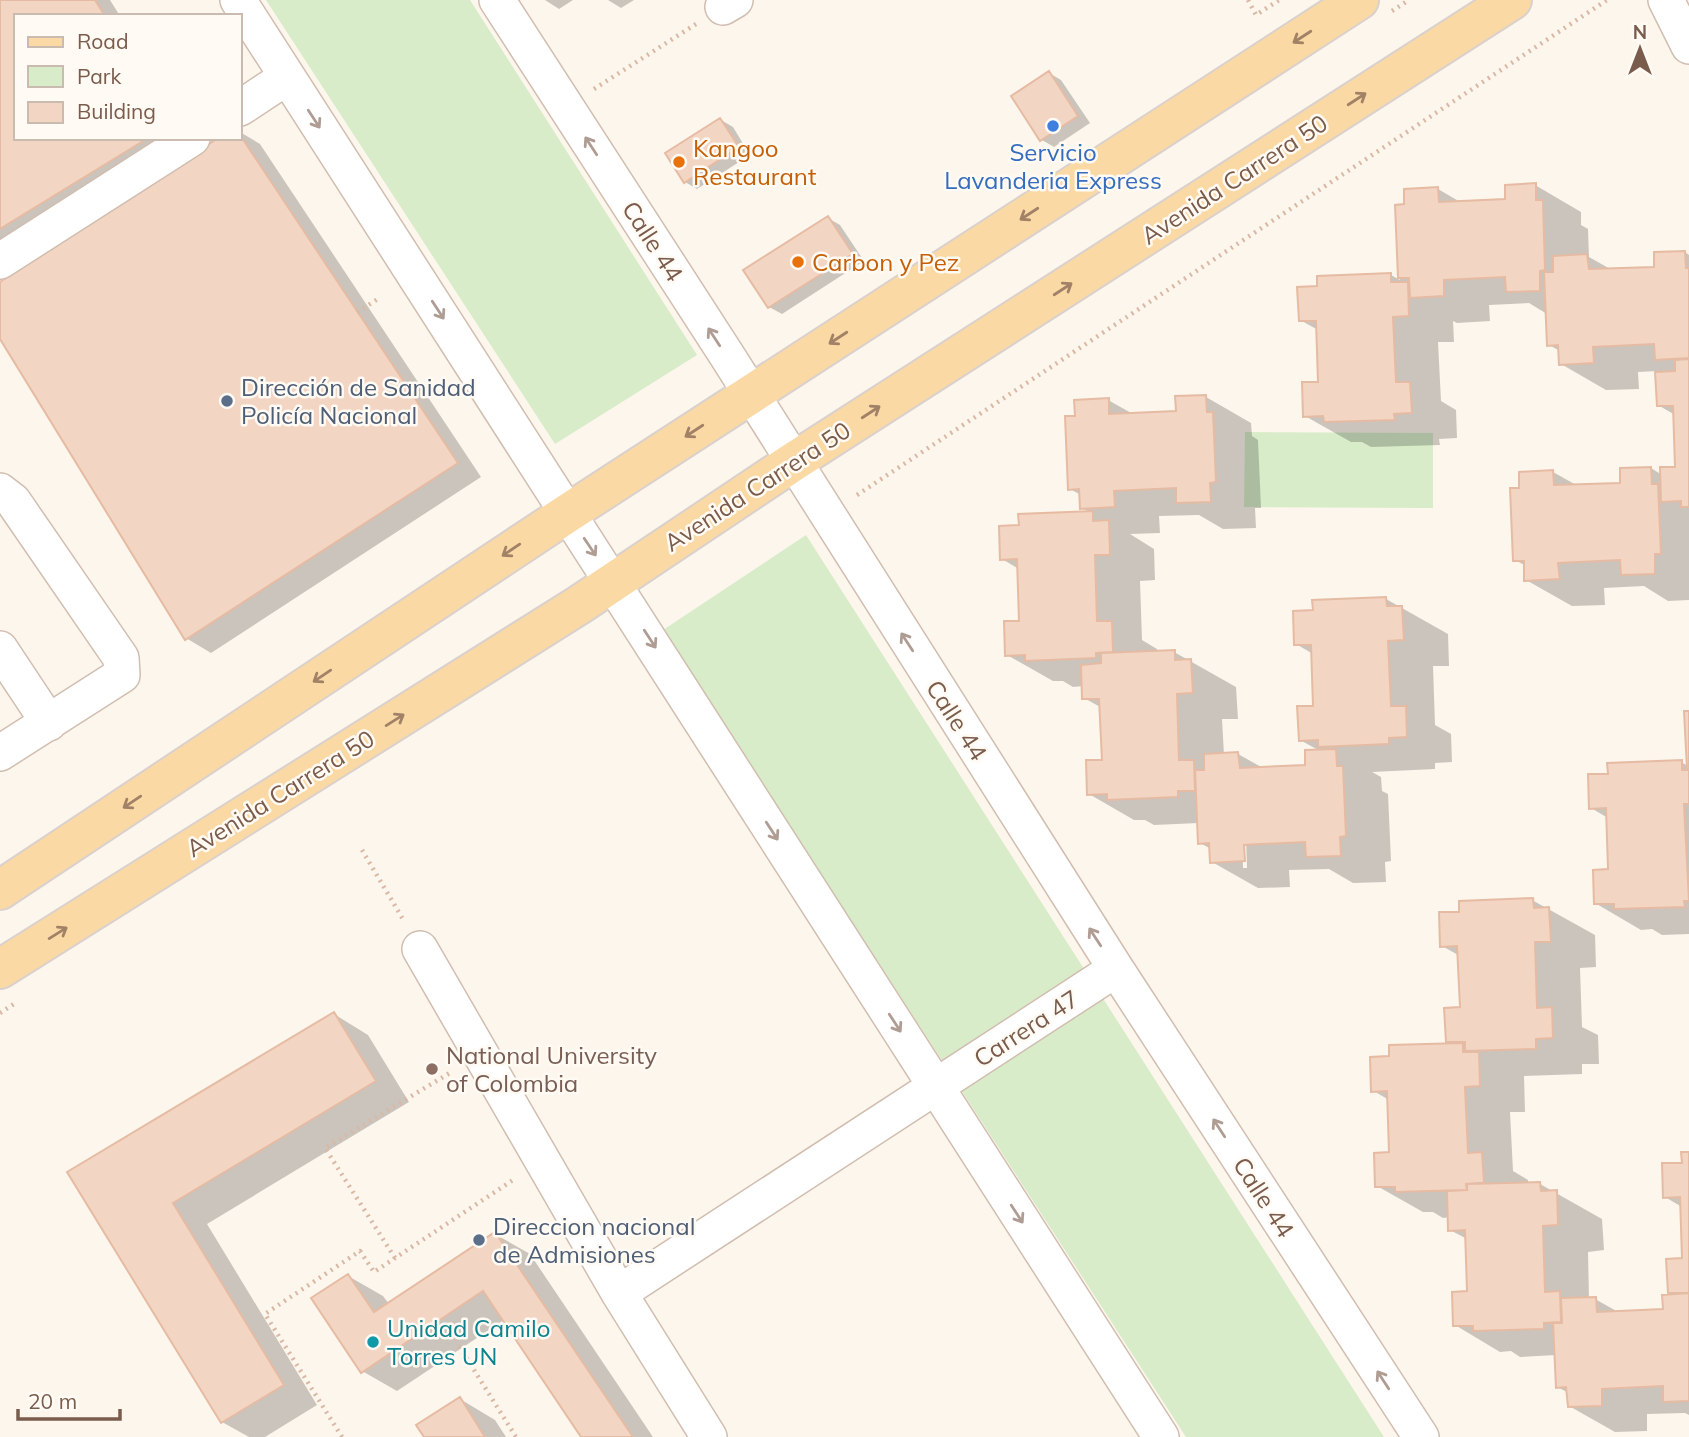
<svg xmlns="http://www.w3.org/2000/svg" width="1689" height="1437" viewBox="0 0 1689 1437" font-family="Mulish,sans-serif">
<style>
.green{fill:#d8ecc9}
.shadow{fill:#0003;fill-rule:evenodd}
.building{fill:#f3d5c3;stroke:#e6bba3;stroke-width:2}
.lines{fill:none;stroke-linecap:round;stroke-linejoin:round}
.minor-casing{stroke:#d1beb0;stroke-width:38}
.major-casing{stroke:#dad1cd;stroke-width:42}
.path{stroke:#d9b8a5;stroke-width:4.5;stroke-dasharray:2 5;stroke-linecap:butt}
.minor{stroke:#fff;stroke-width:35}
.major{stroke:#fbd9a5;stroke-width:38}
.oneway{stroke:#a18267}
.oneway2{stroke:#af9d94}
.shop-dot{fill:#3f7fe0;stroke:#fffaf3;stroke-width:2.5}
.food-dot{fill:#e8710a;stroke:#fffaf3;stroke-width:2.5}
.service-dot{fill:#5c6f8a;stroke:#fffaf3;stroke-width:2.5}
.education-dot{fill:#8d6e63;stroke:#fffaf3;stroke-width:2.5}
.culture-dot{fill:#0f9aa8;stroke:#fffaf3;stroke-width:2.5}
.labels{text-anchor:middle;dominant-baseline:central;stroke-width:5;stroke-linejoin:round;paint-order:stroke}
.food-label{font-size:24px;fill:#c56008;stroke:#fffaf3;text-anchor:start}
.shop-label{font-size:24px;fill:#366cbe;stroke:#fffaf3}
.street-label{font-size:24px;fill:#7a5c4d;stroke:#fffaf3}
.service-label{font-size:24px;fill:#4e5e75;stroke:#fffaf3;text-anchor:start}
.education-label{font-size:24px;fill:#785e54;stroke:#fffaf3;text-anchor:start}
.culture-label{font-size:24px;fill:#0d838f;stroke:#fffaf3;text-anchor:start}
</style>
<rect width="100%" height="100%" fill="#fdf6ec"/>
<path class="green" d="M266,0h204l227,355 -142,89z
M1245,432l188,1v75l-189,-1z
M806,535l578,902h-198l-523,-807z"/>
<path class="shadow" d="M0,0h110l10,16h-104v122h178l-194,120z
M545,0h28l-14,9z
M608,0h26l-13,8z
M1049,73l12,7 29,43 -36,24 -12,-7z
M721,120l12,7 17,28 -53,34 -12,-7z
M240,132l20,12 221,333 -270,176 -25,-15 -186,-302v-52l240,-146z
M1535,185l46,27v13l7,4 1,28 23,13 44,-2 29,-16 4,3v345l-21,1 -24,-15 -40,2 1,17 -33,1 -46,-26v-14l-11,-6 6,-71 32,-17 25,14 44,-2 29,-16 11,7 15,-7 -2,-53 -17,-10 -1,-34 -19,1 1,17 -33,1 -45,-26 -1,-13 -11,-6 -2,-31 -18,-11 -40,2 1,16 -33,2 -4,-2 1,21h-16l3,59 15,9 1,28 -18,1 1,6 -69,2 -9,-5h-11l-46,-26 15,-32 -2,-54 -18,-10 19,-32 72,-13 9,5 -4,-73 10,-1 32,-17 24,14 45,-2z
M828,218l12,7 24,36 -82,53 -13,-7z
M1206,397l45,26 1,13 6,4 3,68h-6l1,20 -33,1 -24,-14 -40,1 1,17 -30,1 24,15 1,31 -15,1 2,59 15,9v3h17l62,35 2,32h-16l2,36 14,-1 25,14 44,-2 13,-15 -20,-11 15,-32 -2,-54 -17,-10 19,-32 71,-13 62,35 1,32h-16l2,59 16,9 1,28 -17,1v6l-63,3 9,5 1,14 6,3 3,67 -6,1 1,20 -33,1 -24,-14 -40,1 1,17 -32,1 -46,-26 -1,-13 -11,-6 -1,-20 -45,2 -9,-5h-11l-45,-26 15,-33 -2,-53 -18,-10v-12l-11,1 -10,-6h-10l-46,-26 14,-32 -2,-54 -17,-10 19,-32 70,-14 -9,-5 -1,-13 -11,-6 6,-71 32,-18 25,14 44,-2zM1242,836h4l1,32h-4z
M1689,712v222l-27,1 -10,-6 -11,1 -46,-27 15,-32 -2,-53 -17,-10 19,-33 71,-13 7,4z
M1532,900l63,35 1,32 -16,1 2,59 16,8 1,29h-17v10l-58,2 1,36h-15l3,59 15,9v4h12l62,35 2,31 -16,2 1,47h6l25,14 45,-2 5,-15 -2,-35 16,-1 -2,-53 -17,-10 24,-44v262l-4,-2 -38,1v17l-32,1 -46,-26v-13l-12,-6 -1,-32 -36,2 -9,-6 -11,1 -45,-27 14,-32 -2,-54 -17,-9v-13l-7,1 -10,-6h-10l-46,-26 14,-32 -2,-54 -17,-10 19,-32 56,-13 -1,-35 16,-1 -2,-53 -18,-10 19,-33z
M334,1014l34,21 41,67 -202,122 110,181 -52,32h-16l-27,-15 -152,-249z
M495,1234l35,20 123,183h-70l-79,-117 -107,71 -35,-20 -14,-95 35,20 6,8z
M460,1399l35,21 11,17h-80z"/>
<path class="building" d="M0,0h95l10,16h-89v122h132l-148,91z
M1049,71l29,45 -38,25 -29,-45z
M720,118l19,29 -55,36 -19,-30z
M240,135l218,328 -273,177 -185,-301v-57l218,-144h22z
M1536,183v17h7l2,70 -5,1v20l-34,1 -1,-15 -61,3v16l-34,2 -1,-20h-11l-3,-73 9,-1v-15l34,-2 1,15 66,-3v-14z
M828,216l25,38 -85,54 -25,-38z
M1685,251l1,17h3v90l-34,2 -1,-16 -61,3 1,16 -35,2 -1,-20 -11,1 -3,-74h9v-16l34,-2 2,15 65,-2v-15z
M1391,273v9h17l1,34 -16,1 3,65h14l2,31 -18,1 1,6 -71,2 -1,-6 -20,1 -1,-35h16l-2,-61h-17l-2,-34 20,-1v-10z
M1689,359v148h-8v-6l-20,1 -1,-35h15l-2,-61h-16l-2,-34 20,-1v-11z
M1206,395l1,17h6l3,70 -6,1 1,19 -35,1v-15l-62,3 1,16 -35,2 -1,-20 -11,1 -3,-74h10l-1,-16 35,-2v16l67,-3 -1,-15z
M1651,467l1,17h6l3,70h-6v20l-34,1 -1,-15 -62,3 2,16 -36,2v-20h-11l-3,-73h9v-16l34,-2 1,15 66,-2v-15z
M1093,511v10l16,-1 1,35h-15l2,66h15l1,31 -17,1v5l-71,3v-6l-20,1 -1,-35h15l-2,-62 -17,1 -1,-34 20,-1 -1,-11z
M1386,597l1,9h15l2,34 -16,1 3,65h15l1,31 -18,1v6l-71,3v-7l-19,1 -2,-35h16l-2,-61h-17l-1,-34 20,-1 -1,-10z
M1175,650v10l16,-1 2,34 -16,1 2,66h15l1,31h-17v6l-71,3v-6l-20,1 -1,-35h16l-3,-61h-17l-1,-34 20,-2v-10z
M1684,711h5v58h-2z
M1336,749l1,17h6l3,70 -6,1 1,19 -35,1 -1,-15 -61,3 1,16 -35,2 -1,-20 -11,1 -3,-74h9v-16l34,-2 2,16 65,-3v-15z
M1682,760v10h7v34h-5l5,97h-5l1,6 -71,2v-5h-20l-1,-34 15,-1 -2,-61 -17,1 -1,-35h20l-1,-11z
M1533,898l1,10 15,-1 2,35h-16l2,66 15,-1 1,31 -17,1v10l-71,2v-9h-19l-2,-34 16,-1 -3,-61 -17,1 -1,-35h20v-11z
M334,1012l42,69 -203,122 111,182 -63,38 -154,-251z
M1463,1043v9h16l1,34 -15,1 3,66 14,-1 2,31 -18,1 1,6 -72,2v-5h-20l-1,-34 15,-1 -2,-61 -16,1 -1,-35 19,-1v-11z
M1681,1152h8v141h-21l-2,-34 16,-1 -2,-61 -17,1 -1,-35h20z
M1540,1182l1,9 16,-1 1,35 -15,1 2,66 15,-1 1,31 -17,1v6l-71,2v-5h-20l-1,-34 15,-1 -2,-61 -17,1 -1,-40 20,-1v-6z
M495,1232l138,205h-52l-98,-146 -122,82 -50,-75 37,-24 26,38z
M1689,1293v108l-26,1v-16l-61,3v17l-34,1 -2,-20 -10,1 -3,-65h9l-1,-25 35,-1 1,15 66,-3 -1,-14z
M460,1397l25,40h-61l-8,-12z"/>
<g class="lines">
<g class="minor-casing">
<path id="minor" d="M238,0l923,1437
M497,0l229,354 390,615 305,468
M1666,0l23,46
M723,7l12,-7
M240,108l47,-31
M0,261l192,-123
M0,491l13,10 108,157 1,17 -122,78
M0,649l49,74
M420,949l199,344 90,144
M619,1293l497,-324"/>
</g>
<g class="major-casing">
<path id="major" d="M0,890l568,-377 791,-513
M0,969l579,-364 214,-143 719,-462"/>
</g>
<path class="path" d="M1248,0l8,15 23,-15
M1392,11l17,-11
M594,89l102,-65
M357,312l21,-13
M857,495l750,-495
M362,850l42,71
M0,1013l14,-9
M395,1258l-70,-110 128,-77
M459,1346l57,91
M342,1437l-77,-123 95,-63 14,21 142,-94"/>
<use href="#minor" class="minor"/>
<use href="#major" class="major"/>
</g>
<defs><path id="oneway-shaft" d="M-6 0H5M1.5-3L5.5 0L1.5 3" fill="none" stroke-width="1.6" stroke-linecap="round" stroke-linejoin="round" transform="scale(1.75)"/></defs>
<g class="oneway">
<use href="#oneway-shaft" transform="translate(1302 37) rotate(147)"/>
<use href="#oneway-shaft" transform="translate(1357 99) rotate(-33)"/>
<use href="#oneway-shaft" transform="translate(1029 214) rotate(147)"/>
<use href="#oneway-shaft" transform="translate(1063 289) rotate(-33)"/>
<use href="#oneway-shaft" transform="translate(838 338) rotate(147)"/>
<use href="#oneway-shaft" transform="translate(871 412) rotate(-33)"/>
<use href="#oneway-shaft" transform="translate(694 431) rotate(147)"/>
<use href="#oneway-shaft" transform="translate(511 550) rotate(146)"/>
<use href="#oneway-shaft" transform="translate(322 676) rotate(146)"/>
<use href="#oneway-shaft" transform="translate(395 720) rotate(-32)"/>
<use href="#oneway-shaft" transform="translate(132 802) rotate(146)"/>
<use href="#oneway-shaft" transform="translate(58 933) rotate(-32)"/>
</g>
<g class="oneway2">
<use href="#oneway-shaft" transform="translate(314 119) rotate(57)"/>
<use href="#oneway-shaft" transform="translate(591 146) rotate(-123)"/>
<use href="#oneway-shaft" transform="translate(438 310) rotate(57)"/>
<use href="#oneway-shaft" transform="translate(714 337) rotate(-123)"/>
<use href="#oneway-shaft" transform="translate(590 547) rotate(56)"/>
<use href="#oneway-shaft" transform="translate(650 639) rotate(57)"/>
<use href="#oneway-shaft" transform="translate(907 642) rotate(-123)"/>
<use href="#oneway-shaft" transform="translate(772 831) rotate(57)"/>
<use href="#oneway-shaft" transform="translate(1095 937) rotate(-123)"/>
<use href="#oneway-shaft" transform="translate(895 1023) rotate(57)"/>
<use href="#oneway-shaft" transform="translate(1219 1128) rotate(-123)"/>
<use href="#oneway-shaft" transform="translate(1017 1214) rotate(57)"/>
<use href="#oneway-shaft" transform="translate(1383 1380) rotate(-123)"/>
</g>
<circle class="shop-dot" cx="1053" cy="126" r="7"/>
<g class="food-dot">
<circle cx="679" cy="162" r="7"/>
<circle cx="798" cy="262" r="7"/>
</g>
<g class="service-dot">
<circle cx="227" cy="401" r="7"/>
<circle cx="479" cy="1240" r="7"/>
</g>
<circle class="education-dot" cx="432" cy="1069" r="7"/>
<circle class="culture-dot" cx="373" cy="1342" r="7"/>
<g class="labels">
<g class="food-label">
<text x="693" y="148">Kangoo<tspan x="693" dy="28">Restaurant</tspan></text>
<text x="812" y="262">Carbon y Pez</text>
</g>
<g class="shop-label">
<text x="1053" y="152">Servicio<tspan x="1053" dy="28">Lavanderia Express</tspan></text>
</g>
<g class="street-label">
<text transform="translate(1234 179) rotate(-33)">Avenida Carrera 50</text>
<text transform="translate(653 241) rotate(57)">Calle 44</text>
<text transform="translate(757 486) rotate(-33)">Avenida Carrera 50</text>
<text transform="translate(957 720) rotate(57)">Calle 44</text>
<text transform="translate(280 793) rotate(-32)">Avenida Carrera 50</text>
<text transform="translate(1026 1028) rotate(-33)">Carrera 47</text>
<text transform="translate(1264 1197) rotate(57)">Calle 44</text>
</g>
<g class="service-label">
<text x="241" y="387">Dirección de Sanidad<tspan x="241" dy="28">Policía Nacional</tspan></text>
<text x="493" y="1226">Direccion nacional<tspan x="493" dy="28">de Admisiones</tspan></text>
</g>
<g class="education-label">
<text x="446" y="1055">National University<tspan x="446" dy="28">of Colombia</tspan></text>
</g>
<g class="culture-label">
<text x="387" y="1328">Unidad Camilo<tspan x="387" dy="28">Torres UN</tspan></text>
</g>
</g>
<rect x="14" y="14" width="228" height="126" fill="#fffaf3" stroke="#cabbb1" stroke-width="2"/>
<rect x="28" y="37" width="35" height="10" fill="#fbd9a5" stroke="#cabbb1" stroke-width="2"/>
<text x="77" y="49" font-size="21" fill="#7a5c4d">Road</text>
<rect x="28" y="66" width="35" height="21" fill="#d8ecc9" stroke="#cabbb1" stroke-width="2"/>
<text x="77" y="84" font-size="21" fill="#7a5c4d">Park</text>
<rect x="28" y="102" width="35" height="21" fill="#f3d5c3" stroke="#cabbb1" stroke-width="2"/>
<text x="77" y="119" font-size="21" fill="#7a5c4d">Building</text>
<g transform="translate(1640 49)" stroke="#fffaf3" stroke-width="5" paint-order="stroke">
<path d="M0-5L12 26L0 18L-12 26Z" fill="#7a5c4d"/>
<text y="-10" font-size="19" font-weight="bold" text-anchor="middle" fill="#7a5c4d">N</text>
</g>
<path d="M18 1409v10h102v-10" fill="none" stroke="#7a5c4d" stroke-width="3.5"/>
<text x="28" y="1409" font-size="21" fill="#7a5c4d" stroke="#fffaf3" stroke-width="5" paint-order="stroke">20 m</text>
</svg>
